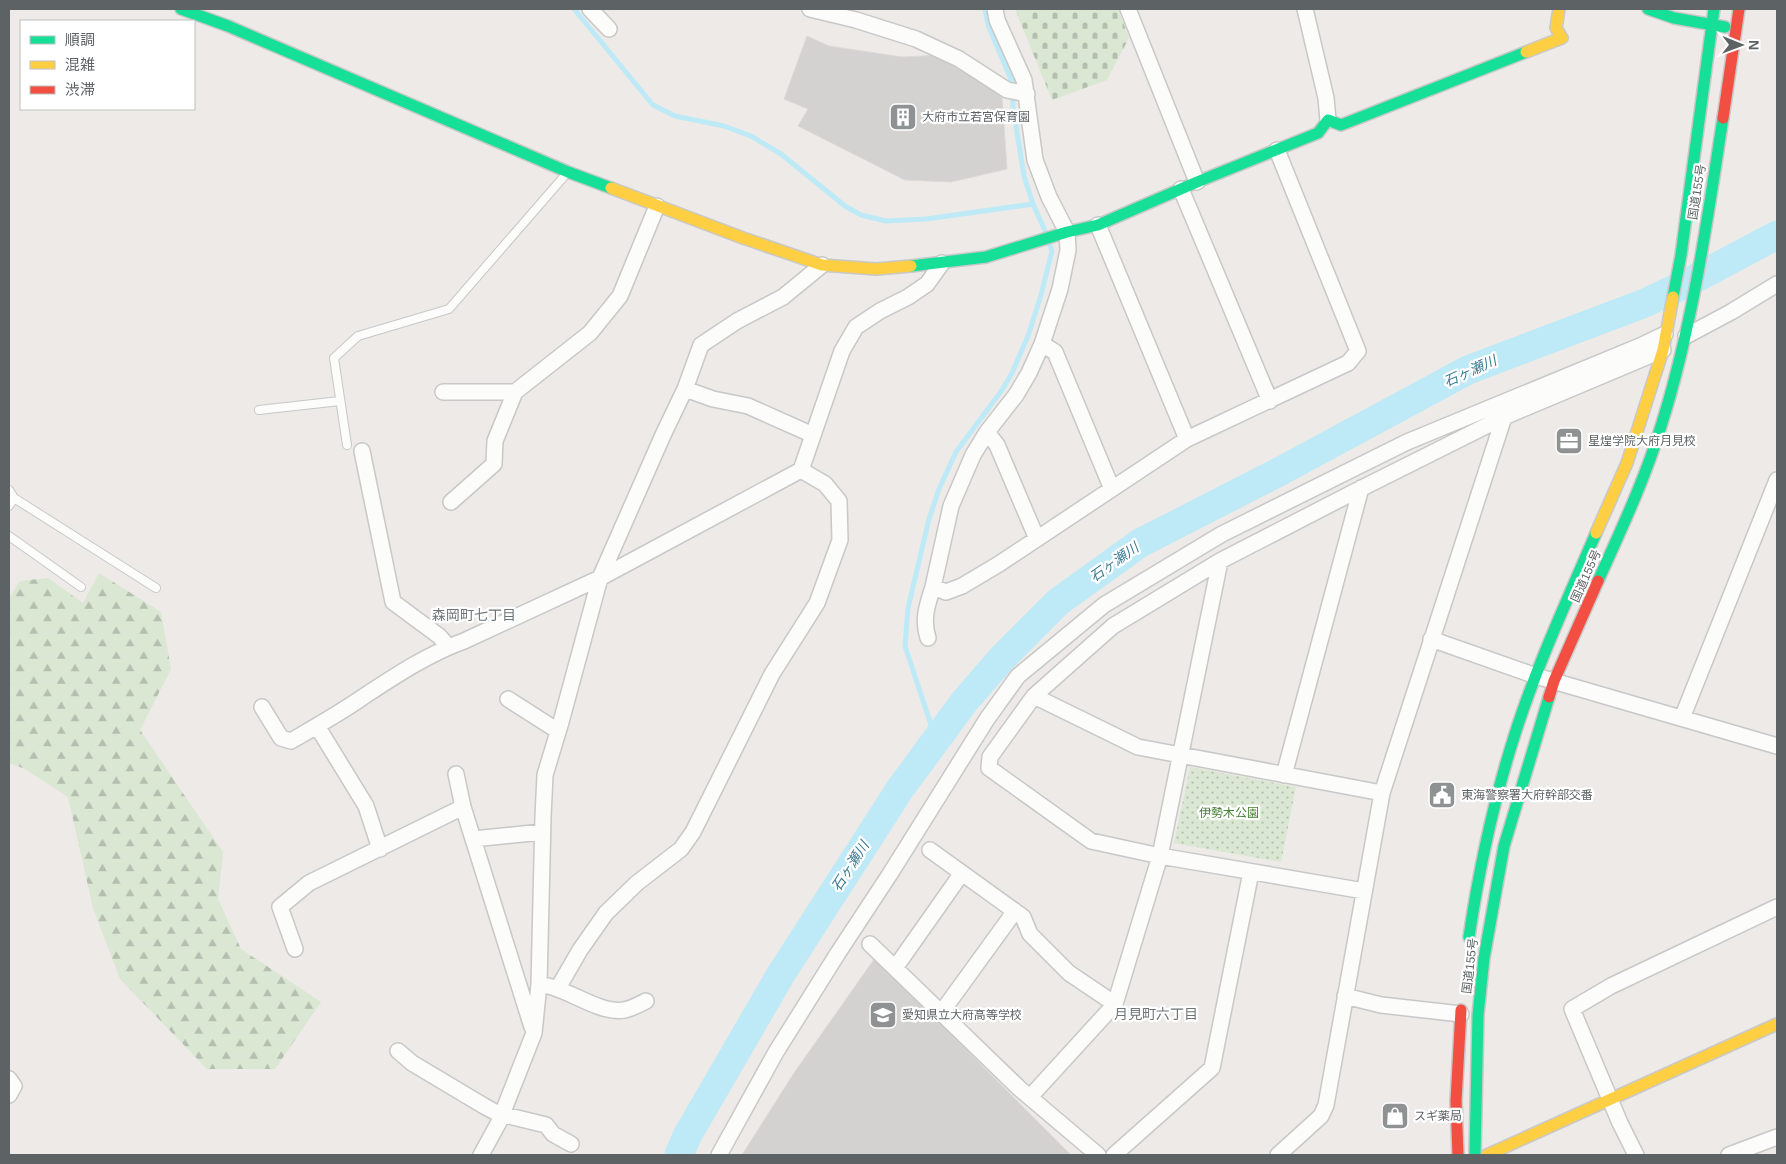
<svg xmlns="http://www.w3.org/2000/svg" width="1786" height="1164" viewBox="0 0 1786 1164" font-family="Arial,'Noto Sans JP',sans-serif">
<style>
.forest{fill:url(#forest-firs)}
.cemetery{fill:url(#cemetery-stones)}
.park{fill:url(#park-dots)}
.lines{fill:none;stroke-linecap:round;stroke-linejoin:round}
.stream{stroke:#bdeaf6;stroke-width:5}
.river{stroke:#bdeaf6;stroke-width:29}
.building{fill:#d4d2d1;stroke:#dcd9d6}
.lane-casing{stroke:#c7c8c7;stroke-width:10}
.street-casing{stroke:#c7c8c7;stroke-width:18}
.fast-casing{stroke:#c8c8c8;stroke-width:14}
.slow-casing{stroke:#c8c8c8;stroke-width:14}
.jam-casing{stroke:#c8c8c8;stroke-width:14}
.lane{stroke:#fcfcfb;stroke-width:8}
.street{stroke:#fcfcfb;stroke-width:15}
.fast{stroke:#16e098;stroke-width:11}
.slow{stroke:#ffcf43;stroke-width:11}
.jam{stroke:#f24e42;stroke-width:11}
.labels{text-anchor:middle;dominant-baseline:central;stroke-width:4.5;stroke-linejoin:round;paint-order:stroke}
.poi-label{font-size:12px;fill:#5d6365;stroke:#fff;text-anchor:start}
.street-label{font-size:12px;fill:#5d6365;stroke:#fff}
.park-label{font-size:12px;fill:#448237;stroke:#fff}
.water-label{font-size:14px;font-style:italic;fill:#3c7b94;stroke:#fff}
.neighbourhood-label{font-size:14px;fill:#6e7577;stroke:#fff}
</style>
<defs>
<pattern id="forest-firs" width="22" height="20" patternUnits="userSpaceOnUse" patternTransform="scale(1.25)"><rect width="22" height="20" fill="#dae7d3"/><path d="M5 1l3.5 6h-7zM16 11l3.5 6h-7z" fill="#b4bfaf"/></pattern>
<pattern id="cemetery-stones" width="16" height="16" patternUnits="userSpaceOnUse" patternTransform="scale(1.25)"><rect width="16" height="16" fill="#dae7d3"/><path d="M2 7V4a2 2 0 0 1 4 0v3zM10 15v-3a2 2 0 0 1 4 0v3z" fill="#b4bfaf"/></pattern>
<pattern id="park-dots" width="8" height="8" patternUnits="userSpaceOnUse" patternTransform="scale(1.25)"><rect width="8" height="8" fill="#dae7d3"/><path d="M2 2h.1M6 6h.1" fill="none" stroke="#b4bfaf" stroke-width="1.8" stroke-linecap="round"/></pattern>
</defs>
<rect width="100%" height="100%" fill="#edeae7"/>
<path class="forest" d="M99,573l62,39 10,57 -31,61 83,122 -5,47 23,50 80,53 -46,67h-68l-87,-90 -27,-71 -25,-111 -43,-28 -16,-6v-165l11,-17 28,-3 35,25z"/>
<path class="cemetery" d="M1015,9h103l11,29 -22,42 -55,20z"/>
<path class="park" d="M1190,767l106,20 -15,75 -107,-19z"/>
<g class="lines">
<path class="stream" d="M574,9l79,96 22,11 49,10 27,10 30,18 64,52 16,9 25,6 40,-2 107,-15
M985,9l3,16 25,59v23l11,69 9,28 13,29
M936,740l-31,-94 3,-38 21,-89 10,-30 17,-37 46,-62 10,-17 16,-37 13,-41 11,-44 -3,-8"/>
<path class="river" d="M679,1155l8,-19 94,-162 119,-185 64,-87 39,-45 55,-55 82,-59 135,-69 193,-104 177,-67 40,-19 92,-49"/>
</g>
<path class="building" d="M807,36l22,10 73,11 40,-2 60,42 5,72 -56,13 -46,-2 -107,-54 10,-17 -24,-10z
M875,958l196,197h-329l52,-82z"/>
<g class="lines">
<g class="lane-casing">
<path id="lane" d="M259,410l81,-9
M347,445l-13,-87 24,-22 91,-27 118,-136
M9,490l5,8 142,90
M9,506l5,-8
M9,536l72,51"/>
</g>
<g class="street-casing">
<path id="street" d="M590,9l19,20
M810,9l46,11 60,19 43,20 48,31 20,4
M995,9l2,11 27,60 11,80 14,37 18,35 1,18 -8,39 -18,55 -13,29 -13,22 -29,37 -14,23 -22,51 -18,81 13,5 16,-6 37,-22 188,-125 161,-76 10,-12 -81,-201
M1128,9l69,173
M1305,9l21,89 2,22
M1181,189l89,212
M1098,225l89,214
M1686,336l45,-24 46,-28
M1042,344l13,8 57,137
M685,389l28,10 35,7 65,29
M443,392h72
M987,432l10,13 40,94
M362,451l31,151 46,34 9,10
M451,502l43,-38 1,-23 20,-49 75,-59 30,-37 37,-90
M928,638c-6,-18 -1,-33 5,-51
M1431,639l105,37 241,70
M1034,696l104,51 244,46
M508,699l50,32
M262,707l19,31 10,3c24,-14 49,-28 72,-44 32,-21 65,-43 101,-56l136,-63 201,-108 41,-119 14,-24 24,-16 28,-14 19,-13 15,-21
M1682,718l95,-238
M317,726l49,80 14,43
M456,774l7,33 69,220
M1284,775l77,-287
M473,839l69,-7
M930,850l93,67 7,17 39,39 46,31
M1364,891l-204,-35 -69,-15 -102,-73 1,-11 44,-61 79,-70 107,-65 134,-69 150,-75 159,-67
M870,944l150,145 78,66
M295,949l-15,-42 29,-24 154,-76
M895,968l67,-95
M548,986c23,5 53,28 76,24 7,-1 16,-6 22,-9
M558,988l22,-38 26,-37 31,-30 44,-34 12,-17 79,-158 45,-71 23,-63 -1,-39 -14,-17 -24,-14
M1345,996l36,9 80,9
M941,1013l74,-102
M398,1051l14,12 72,43 13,7 49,12 7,9 18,10
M9,1079l5,7 -5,9
M1030,1097l85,-93 45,-148 60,-295
M481,1155l18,-33 35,-89 5,-49 4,-167 2,-42 16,-53 39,-144 63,-143 22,-46 16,-44 36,-24 46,-24 39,-32
M719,1155l57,-103 62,-99 52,-79 97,-155 31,-43 86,-71 118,-71 185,-92 233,-96 25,-12
M1114,1155l98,-87 39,-196
M1278,1155l43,-39 5,-11 56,-312 122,-376
M1636,1155l-16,-32 -48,-114 39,-23 166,-79
M1729,1155l48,-18"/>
</g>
<g class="fast-casing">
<path id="fast" d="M181,9l47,17 340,146 43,16
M1648,9l26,9 51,9
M911,266l75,-9 81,-25 31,-7 99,-43 121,-49 10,-13 13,5 185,-73
M1673,297l8,-42 33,-246
M1598,581c23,-51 48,-104 64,-158 31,-99 45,-202 61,-305
M1469,937c10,-68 24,-134 45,-200 22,-70 53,-136 82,-204
M1475,1155l3,-140 6,-57 20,-112 45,-149"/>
</g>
<g class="slow-casing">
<path id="slow" d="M1526,52l36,-14 -6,-10 3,-19
M611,188l132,50 79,27 54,4 35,-3
M1596,533l31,-70 36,-113 10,-53
M1487,1155l290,-131"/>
</g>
<g class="jam-casing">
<path id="jam" d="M1723,118l16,-109
M1549,697l5,-16 44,-100
M1458,1155l-2,-54 5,-91"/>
</g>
<use href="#lane" class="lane"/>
<use href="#street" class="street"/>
<use href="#fast" class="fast"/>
<use href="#slow" class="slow"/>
<use href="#jam" class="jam"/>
</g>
<defs>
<g id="building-square" transform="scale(1.4375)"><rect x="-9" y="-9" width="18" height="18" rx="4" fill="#8f9292" stroke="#fff"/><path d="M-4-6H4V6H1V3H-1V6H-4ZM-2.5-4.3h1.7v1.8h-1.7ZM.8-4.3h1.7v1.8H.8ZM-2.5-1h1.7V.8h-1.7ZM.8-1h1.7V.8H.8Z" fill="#fff"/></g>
<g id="office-square" transform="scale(1.4375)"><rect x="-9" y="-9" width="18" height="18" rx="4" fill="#8f9292" stroke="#fff"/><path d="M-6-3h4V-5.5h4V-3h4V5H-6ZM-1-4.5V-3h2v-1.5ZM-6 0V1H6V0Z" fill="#fff"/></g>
<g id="civic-square" transform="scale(1.4375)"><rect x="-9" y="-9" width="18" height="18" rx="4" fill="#8f9292" stroke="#fff"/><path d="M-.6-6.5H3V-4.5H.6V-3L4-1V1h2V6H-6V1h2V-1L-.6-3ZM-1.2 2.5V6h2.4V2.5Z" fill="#fff"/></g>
<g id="school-square" transform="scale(1.4375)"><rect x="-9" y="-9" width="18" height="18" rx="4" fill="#8f9292" stroke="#fff"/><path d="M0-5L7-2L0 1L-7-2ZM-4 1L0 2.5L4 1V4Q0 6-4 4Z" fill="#fff"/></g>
<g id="shop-square" transform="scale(1.4375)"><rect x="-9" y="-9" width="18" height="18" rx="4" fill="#8f9292" stroke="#fff"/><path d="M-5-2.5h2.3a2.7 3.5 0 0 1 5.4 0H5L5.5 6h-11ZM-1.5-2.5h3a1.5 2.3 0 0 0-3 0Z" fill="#fff"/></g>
</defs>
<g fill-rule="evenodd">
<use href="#building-square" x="903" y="117"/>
<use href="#office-square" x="1569" y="441"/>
<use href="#civic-square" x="1442" y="795"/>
<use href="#school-square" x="883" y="1015"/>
<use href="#shop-square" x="1395" y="1116"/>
</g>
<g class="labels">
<g class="poi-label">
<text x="922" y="117">大府市立若宮保育園</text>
<text x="1588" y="441">星煌学院大府月見校</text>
<text x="1461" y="795">東海警察署大府幹部交番</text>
<text x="902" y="1015">愛知県立大府高等学校</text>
<text x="1414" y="1116">スギ薬局</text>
</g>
<g class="street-label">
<text transform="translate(1697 192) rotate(-81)">国道155号</text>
<text transform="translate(1586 576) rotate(-66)">国道155号</text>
<text transform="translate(1470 966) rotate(-83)">国道155号</text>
</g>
<g class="park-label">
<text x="1229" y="813">伊勢木公園</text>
</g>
<g class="water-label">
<text transform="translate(1470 371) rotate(-24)">石ヶ瀬川</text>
<text transform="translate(1114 562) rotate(-35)">石ヶ瀬川</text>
<text transform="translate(850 866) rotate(-57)">石ヶ瀬川</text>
</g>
<g class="neighbourhood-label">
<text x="474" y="615">森岡町七丁目</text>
<text x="1156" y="1014">月見町六丁目</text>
</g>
</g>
<rect width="1786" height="1164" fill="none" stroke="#5d6365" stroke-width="20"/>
<rect x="20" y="20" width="175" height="90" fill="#ffffff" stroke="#bec1c1"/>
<rect x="30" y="36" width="25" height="8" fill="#16e098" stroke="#bec1c1"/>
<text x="65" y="45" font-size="15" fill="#5d6365">順調</text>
<rect x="30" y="61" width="25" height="8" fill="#ffcf43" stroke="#bec1c1"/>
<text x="65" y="70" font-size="15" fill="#5d6365">混雑</text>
<rect x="30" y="86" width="25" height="8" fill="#f24e42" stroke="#bec1c1"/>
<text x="65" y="95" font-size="15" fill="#5d6365">渋滞</text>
<g transform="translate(1741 45) rotate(91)" stroke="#ffffff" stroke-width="4" paint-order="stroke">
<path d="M0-4L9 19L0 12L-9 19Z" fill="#5d6365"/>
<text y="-8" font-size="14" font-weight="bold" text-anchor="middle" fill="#5d6365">N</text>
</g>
</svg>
